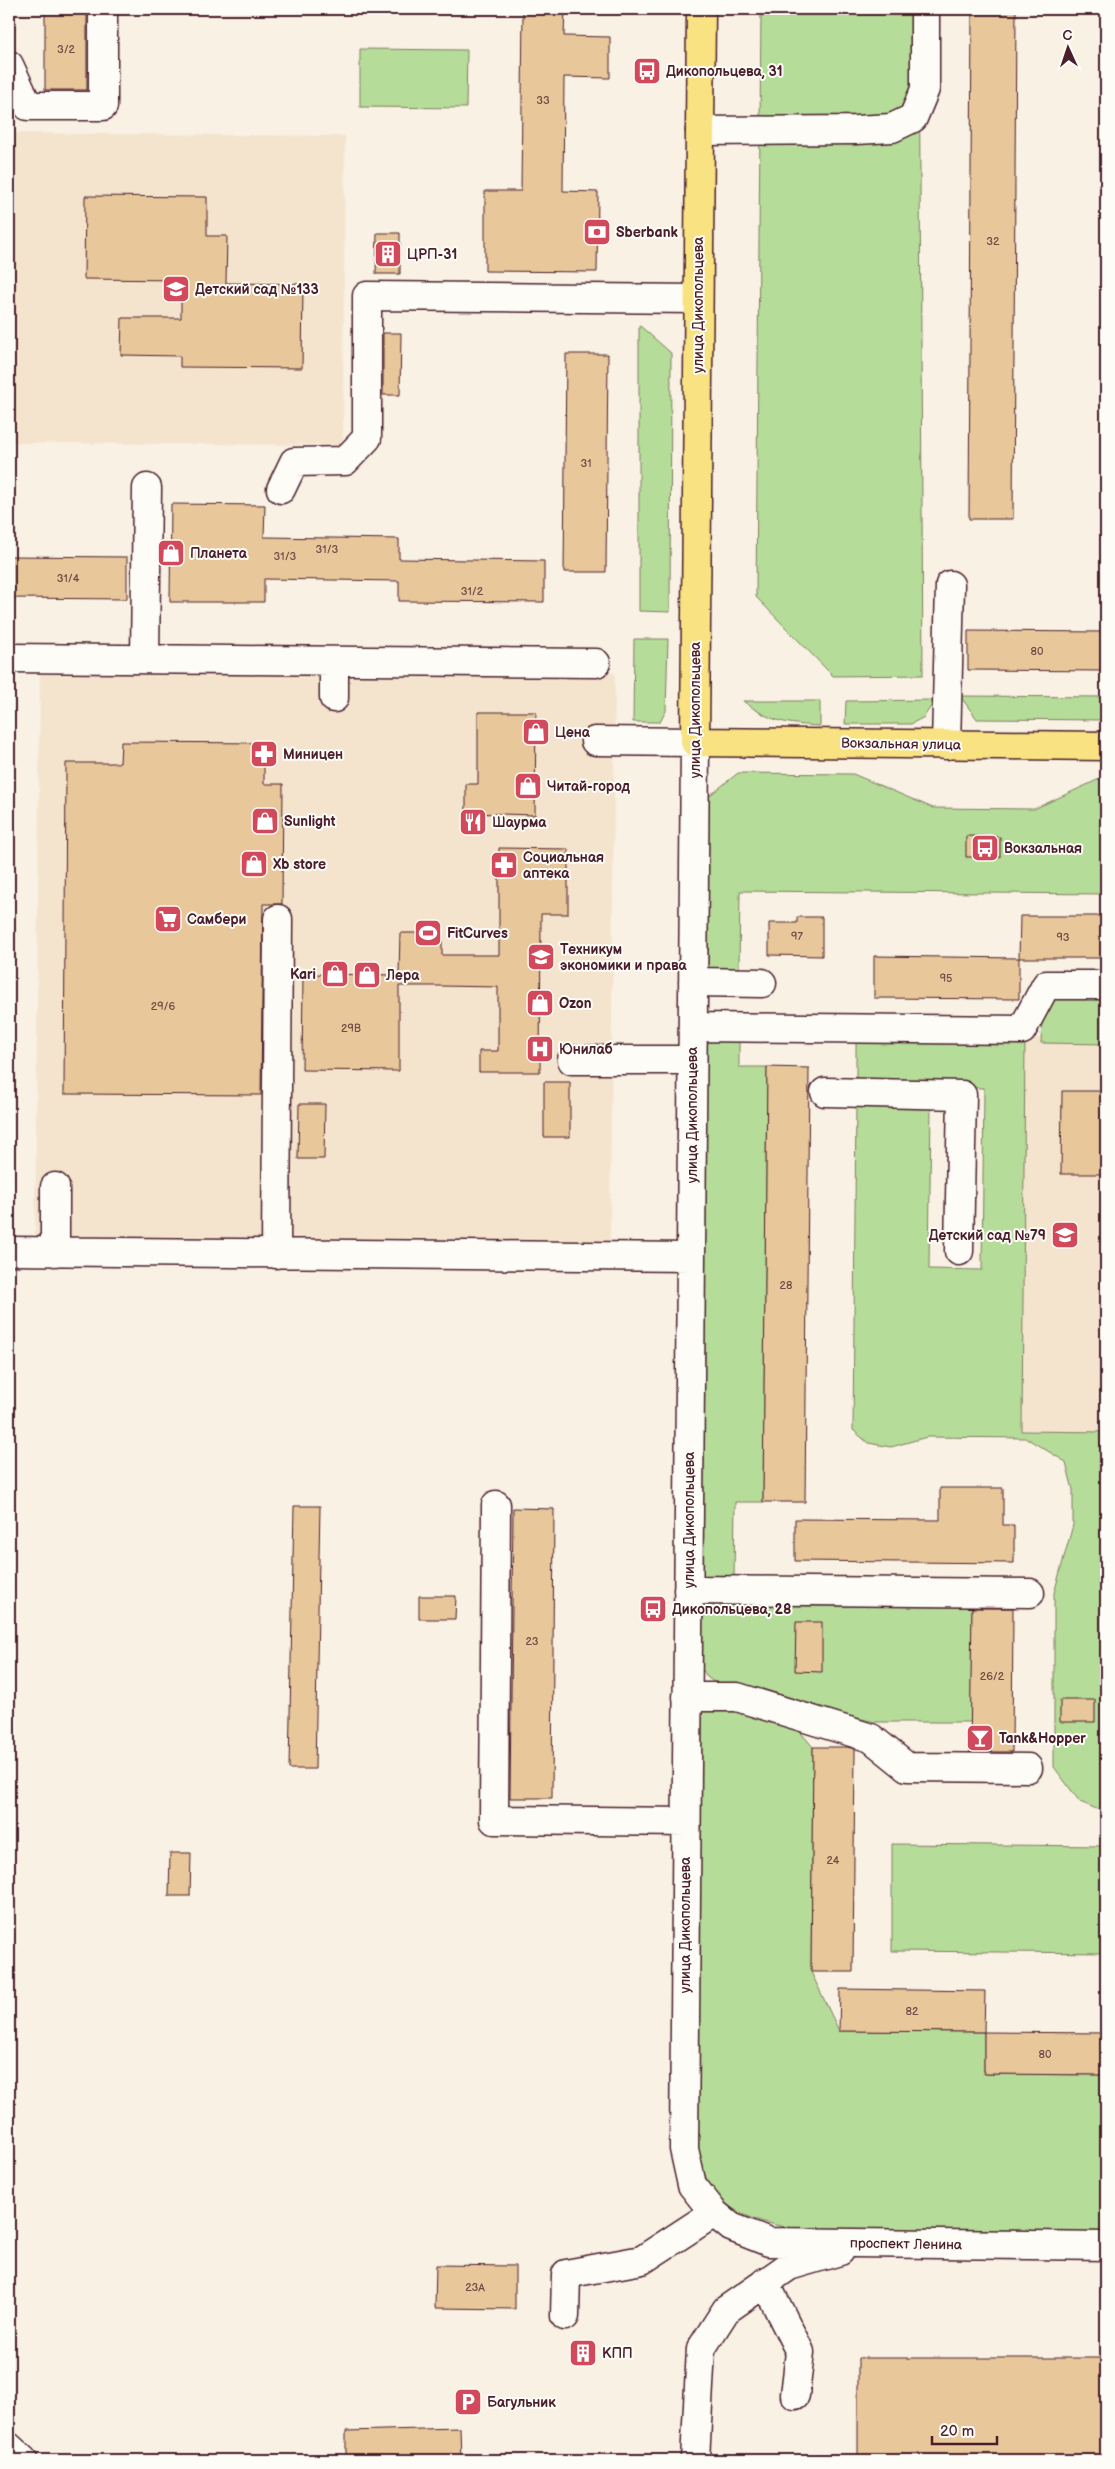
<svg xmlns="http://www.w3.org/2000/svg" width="1115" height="2469" viewBox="0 0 1115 2469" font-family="'Balsamiq Sans',sans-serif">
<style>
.built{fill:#f4e4ce}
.green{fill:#b5dc98;stroke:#807e62}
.building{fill:#e8c79a;stroke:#4a1f2b}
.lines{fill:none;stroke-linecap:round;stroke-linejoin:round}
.minor-casing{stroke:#4a1f2b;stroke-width:31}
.major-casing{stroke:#4a1f2b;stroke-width:31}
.minor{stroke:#fdfcf7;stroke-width:28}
.major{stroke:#f8e281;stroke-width:28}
.labels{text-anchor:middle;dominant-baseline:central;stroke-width:4;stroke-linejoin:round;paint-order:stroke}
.number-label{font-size:11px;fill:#724947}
.poi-label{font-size:14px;font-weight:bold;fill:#4a1f2b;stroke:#fdfcf7;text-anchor:start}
.street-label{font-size:14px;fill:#4a1f2b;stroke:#fdfcf7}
</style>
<rect width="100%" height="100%" fill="#f9f1e4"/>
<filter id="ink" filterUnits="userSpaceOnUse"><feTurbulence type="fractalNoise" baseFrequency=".02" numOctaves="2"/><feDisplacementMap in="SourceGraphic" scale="10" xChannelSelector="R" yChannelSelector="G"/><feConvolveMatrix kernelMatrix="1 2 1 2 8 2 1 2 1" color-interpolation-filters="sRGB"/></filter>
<g filter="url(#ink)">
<path class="built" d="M9,133l336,3 -2,309 -334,-2z
M40,668l575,5 -5,571 -575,-5z
M1025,1038l81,1v393l-84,-1z"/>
<path class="green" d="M761,9h158l4,666 -90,1 -77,-79z
M360,49l107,1 -1,58 -106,-1z
M639,325l32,28 -1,259 -31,-1z
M634,639h34l-2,72 -6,11h-27z
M960,696l146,1v23l-129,-1z
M935,700l-11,17 -13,7h-66l1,-23z
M743,701h77v25c-35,-2 -49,-4 -77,-25z
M738,773l115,1 80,34 101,1 72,-33v118l-366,-3 -1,78h-31l1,-173z
M1106,995v49l-65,-1c1,-19 -1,-34 16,-46z
M707,1036h32v31h28l-4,435h-28l-1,80 -31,-1z
M856,1037l169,1 -3,393 84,1v381l-26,-11 -26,-35v-174l19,-68v-35l-7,-28 -40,-24 -99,-1 -36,10 -23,-4 -15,-13 3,-326 75,1 -2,164 53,1 2,-182 -128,-2z
M703,1605l269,2 -1,115h-96l-155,-36 -12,-8 -6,-9z
M702,1705h22l67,16 22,26 -2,225 28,59 145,1v42l122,1v161l-288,-3c-41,-8 -91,-11 -112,-55 -4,-8 -5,-20 -8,-29z
M892,1844l214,2v107l-214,-2z"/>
<path class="building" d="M45,9h42v81h-42z
M523,9h42l-1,27 46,1v41l-46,-1 -1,114 35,1 -1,80 -112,-1v-80h36z
M972,9h44l-3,510h-44z
M85,196l122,1v39h20l-1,47 77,1 -1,84 -122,-1v-11l-59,-1 1,-37h59v-38l-97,-1z
M377,233h23v41h-24z
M383,333h18l-1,62h-17z
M566,354h42l-2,218h-42z
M171,504l94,1 -1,32 135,2v20l145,2v41l-145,-1v-20l-135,-2v23h-94z
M9,556l118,1v42l-118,-1z
M968,631l138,1v39l-138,-1z
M478,712h58l-1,103 -69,-2v-29h12z
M121,742l143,1v41h19l-1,120h-19l-2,191 -197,-1 2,-331h54z
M966,836l34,1v20h-34z
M499,848l69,1v65h-27l-1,158h-61v-21h19v-64l-57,-1h-42v85l-97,-1 1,-96 96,1 1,-42h42v22h57z
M1020,916h86v42h-87z
M797,917h25v39l-53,-1v-32h28z
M874,956l145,2v41l-145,-1z
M767,1067l42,1 -4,434h-42z
M544,1082h26v55h-26z
M1062,1091h44v83h-45z
M299,1104h26l-1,55h-26z
M940,1488h63v37h11v38l-219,-2v-42l145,1z
M294,1506h26l-5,263h-26z
M513,1508l41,1 -2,289h-42z
M419,1596h37l-1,23h-36z
M972,1608h41l-1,144h-42z
M796,1622h26v50l-27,-1z
M1060,1700h35v22h-35z
M813,1747h34l8,2 -2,223h-42z
M170,1853h21l-1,43h-21z
M840,1989l145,2 -1,41 -145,-1z
M984,2032l122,1v42l-122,-1z
M436,2265l79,1v43l-80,-1z
M858,2358h248v102h-248z
M460,2428l1,32h-115v-29z"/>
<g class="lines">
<g class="minor-casing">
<path id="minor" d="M9,65l19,41h75v-97
M700,131l156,-1 36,-2 21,-10 12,-29v-80
M281,489l13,-27 51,-1 22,-23v-142l331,3
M9,658l587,5
M145,659l2,-171
M334,698v-37
M595,741l100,1 -11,1407 8,36 22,28 17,14 38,15 337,4
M946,745l4,-160
M693,982l69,1
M693,1027l329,3 24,-45h60
M572,1060h120
M825,1092l137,3 -3,156
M9,1251l682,6
M55,1252v-65
M276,1254l2,-335
M496,1505l-2,315 192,2
M688,1590l342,3
M687,1697h50l134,41 36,29 121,1
M765,2282l35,70 -5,43
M565,2316l1,-42 76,-14 72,-47
M9,2447l14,13
M695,2460l6,-111 25,-39 63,-44 51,-15"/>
</g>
<g class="major-casing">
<path id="major" d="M701,9l-6,733 411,4"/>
</g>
<use href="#minor" class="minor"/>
<use href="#major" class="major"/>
</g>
</g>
<defs>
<g id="bus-square" transform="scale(1.4375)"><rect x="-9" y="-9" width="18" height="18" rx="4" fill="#d1495b" stroke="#fdfcf7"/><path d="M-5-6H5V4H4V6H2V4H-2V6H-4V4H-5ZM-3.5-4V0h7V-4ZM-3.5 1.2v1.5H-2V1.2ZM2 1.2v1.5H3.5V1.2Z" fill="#fff"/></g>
<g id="bank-square" transform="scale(1.4375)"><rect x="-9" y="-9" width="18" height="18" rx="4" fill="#d1495b" stroke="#fdfcf7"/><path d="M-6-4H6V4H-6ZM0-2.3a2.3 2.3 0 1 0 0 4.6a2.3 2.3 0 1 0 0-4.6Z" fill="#fff"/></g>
<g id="building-square" transform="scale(1.4375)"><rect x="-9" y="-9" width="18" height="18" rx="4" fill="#d1495b" stroke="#fdfcf7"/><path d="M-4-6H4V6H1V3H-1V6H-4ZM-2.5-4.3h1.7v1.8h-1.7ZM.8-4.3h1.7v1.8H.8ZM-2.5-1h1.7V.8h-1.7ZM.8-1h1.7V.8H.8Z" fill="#fff"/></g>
<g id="school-square" transform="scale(1.4375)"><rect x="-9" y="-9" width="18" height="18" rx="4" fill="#d1495b" stroke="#fdfcf7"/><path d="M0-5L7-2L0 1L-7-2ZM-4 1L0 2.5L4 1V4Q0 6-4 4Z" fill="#fff"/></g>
<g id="shop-square" transform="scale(1.4375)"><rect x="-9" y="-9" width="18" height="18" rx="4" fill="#d1495b" stroke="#fdfcf7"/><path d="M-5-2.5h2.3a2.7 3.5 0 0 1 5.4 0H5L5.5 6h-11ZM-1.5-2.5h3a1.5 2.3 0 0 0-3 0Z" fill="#fff"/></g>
<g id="pharmacy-square" transform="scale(1.4375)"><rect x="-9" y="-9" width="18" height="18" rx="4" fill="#d1495b" stroke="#fdfcf7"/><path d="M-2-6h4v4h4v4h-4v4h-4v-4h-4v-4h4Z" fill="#fff"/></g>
<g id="restaurant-square" transform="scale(1.4375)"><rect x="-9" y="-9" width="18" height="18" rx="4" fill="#d1495b" stroke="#fdfcf7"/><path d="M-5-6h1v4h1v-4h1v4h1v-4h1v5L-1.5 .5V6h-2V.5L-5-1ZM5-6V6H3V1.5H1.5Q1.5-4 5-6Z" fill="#fff"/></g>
<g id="supermarket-square" transform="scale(1.4375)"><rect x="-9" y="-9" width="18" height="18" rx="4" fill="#d1495b" stroke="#fdfcf7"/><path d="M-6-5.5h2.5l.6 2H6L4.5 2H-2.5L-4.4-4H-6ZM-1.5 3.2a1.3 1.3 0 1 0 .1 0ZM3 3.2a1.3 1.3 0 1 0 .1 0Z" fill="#fff"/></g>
<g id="stadium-square" transform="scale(1.4375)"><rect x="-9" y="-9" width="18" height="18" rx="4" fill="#d1495b" stroke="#fdfcf7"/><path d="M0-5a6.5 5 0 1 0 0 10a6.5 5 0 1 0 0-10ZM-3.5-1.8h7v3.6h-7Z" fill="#fff"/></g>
<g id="university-square" transform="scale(1.4375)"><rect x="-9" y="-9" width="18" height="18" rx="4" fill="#d1495b" stroke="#fdfcf7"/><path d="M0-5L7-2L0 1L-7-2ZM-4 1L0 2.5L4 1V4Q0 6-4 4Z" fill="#fff"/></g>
<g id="hospital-square" transform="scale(1.4375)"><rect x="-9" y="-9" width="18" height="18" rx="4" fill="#d1495b" stroke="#fdfcf7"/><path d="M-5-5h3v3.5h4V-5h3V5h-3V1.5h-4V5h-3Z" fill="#fff"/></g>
<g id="bar-square" transform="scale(1.4375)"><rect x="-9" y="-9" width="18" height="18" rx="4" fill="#d1495b" stroke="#fdfcf7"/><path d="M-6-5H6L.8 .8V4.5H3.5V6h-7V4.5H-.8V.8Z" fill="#fff"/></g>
<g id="parking-square" transform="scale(1.4375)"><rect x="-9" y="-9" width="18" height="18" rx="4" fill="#d1495b" stroke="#fdfcf7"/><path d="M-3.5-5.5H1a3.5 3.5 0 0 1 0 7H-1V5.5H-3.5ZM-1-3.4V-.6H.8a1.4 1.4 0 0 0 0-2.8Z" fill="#fff"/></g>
</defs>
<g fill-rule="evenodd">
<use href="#bus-square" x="647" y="71"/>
<use href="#bank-square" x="597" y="232"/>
<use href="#building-square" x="388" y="254"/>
<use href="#school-square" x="176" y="289"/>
<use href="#shop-square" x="171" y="553"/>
<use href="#shop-square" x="536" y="732"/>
<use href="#pharmacy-square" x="264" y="754"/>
<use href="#shop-square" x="528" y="786"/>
<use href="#shop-square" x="265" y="821"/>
<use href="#restaurant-square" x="473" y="822"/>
<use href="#bus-square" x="985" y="848"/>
<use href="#shop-square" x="254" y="864"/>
<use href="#pharmacy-square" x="504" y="865"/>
<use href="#supermarket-square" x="168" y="919"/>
<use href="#stadium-square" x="428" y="933"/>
<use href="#university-square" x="541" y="957"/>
<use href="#shop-square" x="335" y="974"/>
<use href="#shop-square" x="367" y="975"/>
<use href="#shop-square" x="540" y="1003"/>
<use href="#hospital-square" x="540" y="1049"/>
<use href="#school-square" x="1065" y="1235"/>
<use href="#bus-square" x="653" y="1609"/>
<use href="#bar-square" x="980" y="1738"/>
<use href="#building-square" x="583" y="2353"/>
<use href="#parking-square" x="468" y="2402"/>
</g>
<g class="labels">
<g class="number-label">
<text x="66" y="49">3/2</text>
<text x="543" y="100">33</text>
<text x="993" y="241">32</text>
<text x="586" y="463">31</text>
<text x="327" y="549">31/3</text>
<text x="285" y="556">31/3</text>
<text x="68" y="578">31/4</text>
<text x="472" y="591">31/2</text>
<text x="1037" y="651">80</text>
<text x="797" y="936">97</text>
<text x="1063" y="937">93</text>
<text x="946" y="978">95</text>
<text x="163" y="1006">29/6</text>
<text x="351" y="1028">29В</text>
<text x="786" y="1285">28</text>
<text x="532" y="1641">23</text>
<text x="992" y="1676">26/2</text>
<text x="833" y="1860">24</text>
<text x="912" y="2011">82</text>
<text x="1045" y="2054">80</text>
<text x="475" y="2287">23А</text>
</g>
<g class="poi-label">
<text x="666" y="71">Дикопольцева, 31</text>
<text x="616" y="232">Sberbank</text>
<text x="407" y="254">ЦРП-31</text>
<text x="195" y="289">Детский сад №133</text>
<text x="190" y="553">Планета</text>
<text x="555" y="732">Цена</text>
<text x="283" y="754">Миницен</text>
<text x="547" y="786">Читай-город</text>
<text x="284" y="821">Sunlight</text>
<text x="492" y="822">Шаурма</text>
<text x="1004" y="848">Вокзальная</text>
<text x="523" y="857">Социальная<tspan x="523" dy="16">аптека</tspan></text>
<text x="273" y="864">Xb store</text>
<text x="187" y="919">Самбери</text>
<text x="447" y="933">FitCurves</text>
<text x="560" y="949">Техникум<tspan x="560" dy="16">экономики и права</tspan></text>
<text x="316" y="974" text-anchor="end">Kari</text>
<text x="386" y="975">Лера</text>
<text x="559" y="1003">Ozon</text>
<text x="559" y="1049">Юнилаб</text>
<text x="1046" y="1235" text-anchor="end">Детский сад №79</text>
<text x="672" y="1609">Дикопольцева, 28</text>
<text x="999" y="1738">Tank&amp;Hopper</text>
<text x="602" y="2353">КПП</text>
<text x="487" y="2402">Багульник</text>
</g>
<g class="street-label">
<text transform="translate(698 305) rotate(-90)">улица Дикопольцева</text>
<text transform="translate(695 710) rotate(-90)">улица Дикопольцева</text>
<text transform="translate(901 744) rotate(1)">Вокзальная улица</text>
<text transform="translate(692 1115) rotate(-90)">улица Дикопольцева</text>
<text transform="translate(689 1520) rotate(-90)">улица Дикопольцева</text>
<text transform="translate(685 1925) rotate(-90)">улица Дикопольцева</text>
<text transform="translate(906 2244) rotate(1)">проспект Ленина</text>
</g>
</g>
<rect width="1115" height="2469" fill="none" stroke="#fdfcf7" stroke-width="30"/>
<rect x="15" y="15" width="1085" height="2439" fill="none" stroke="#4a1f2b" stroke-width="2" filter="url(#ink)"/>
<g transform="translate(1068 48) rotate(357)" stroke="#fdfcf7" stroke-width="4" paint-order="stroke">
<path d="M0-4L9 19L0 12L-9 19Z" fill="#4a1f2b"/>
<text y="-8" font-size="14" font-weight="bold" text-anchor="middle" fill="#4a1f2b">С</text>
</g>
<path d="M932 2436v8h65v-8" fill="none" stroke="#4a1f2b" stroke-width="2.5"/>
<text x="940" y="2436" font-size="15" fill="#4a1f2b" stroke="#fdfcf7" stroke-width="4" paint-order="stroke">20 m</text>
</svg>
